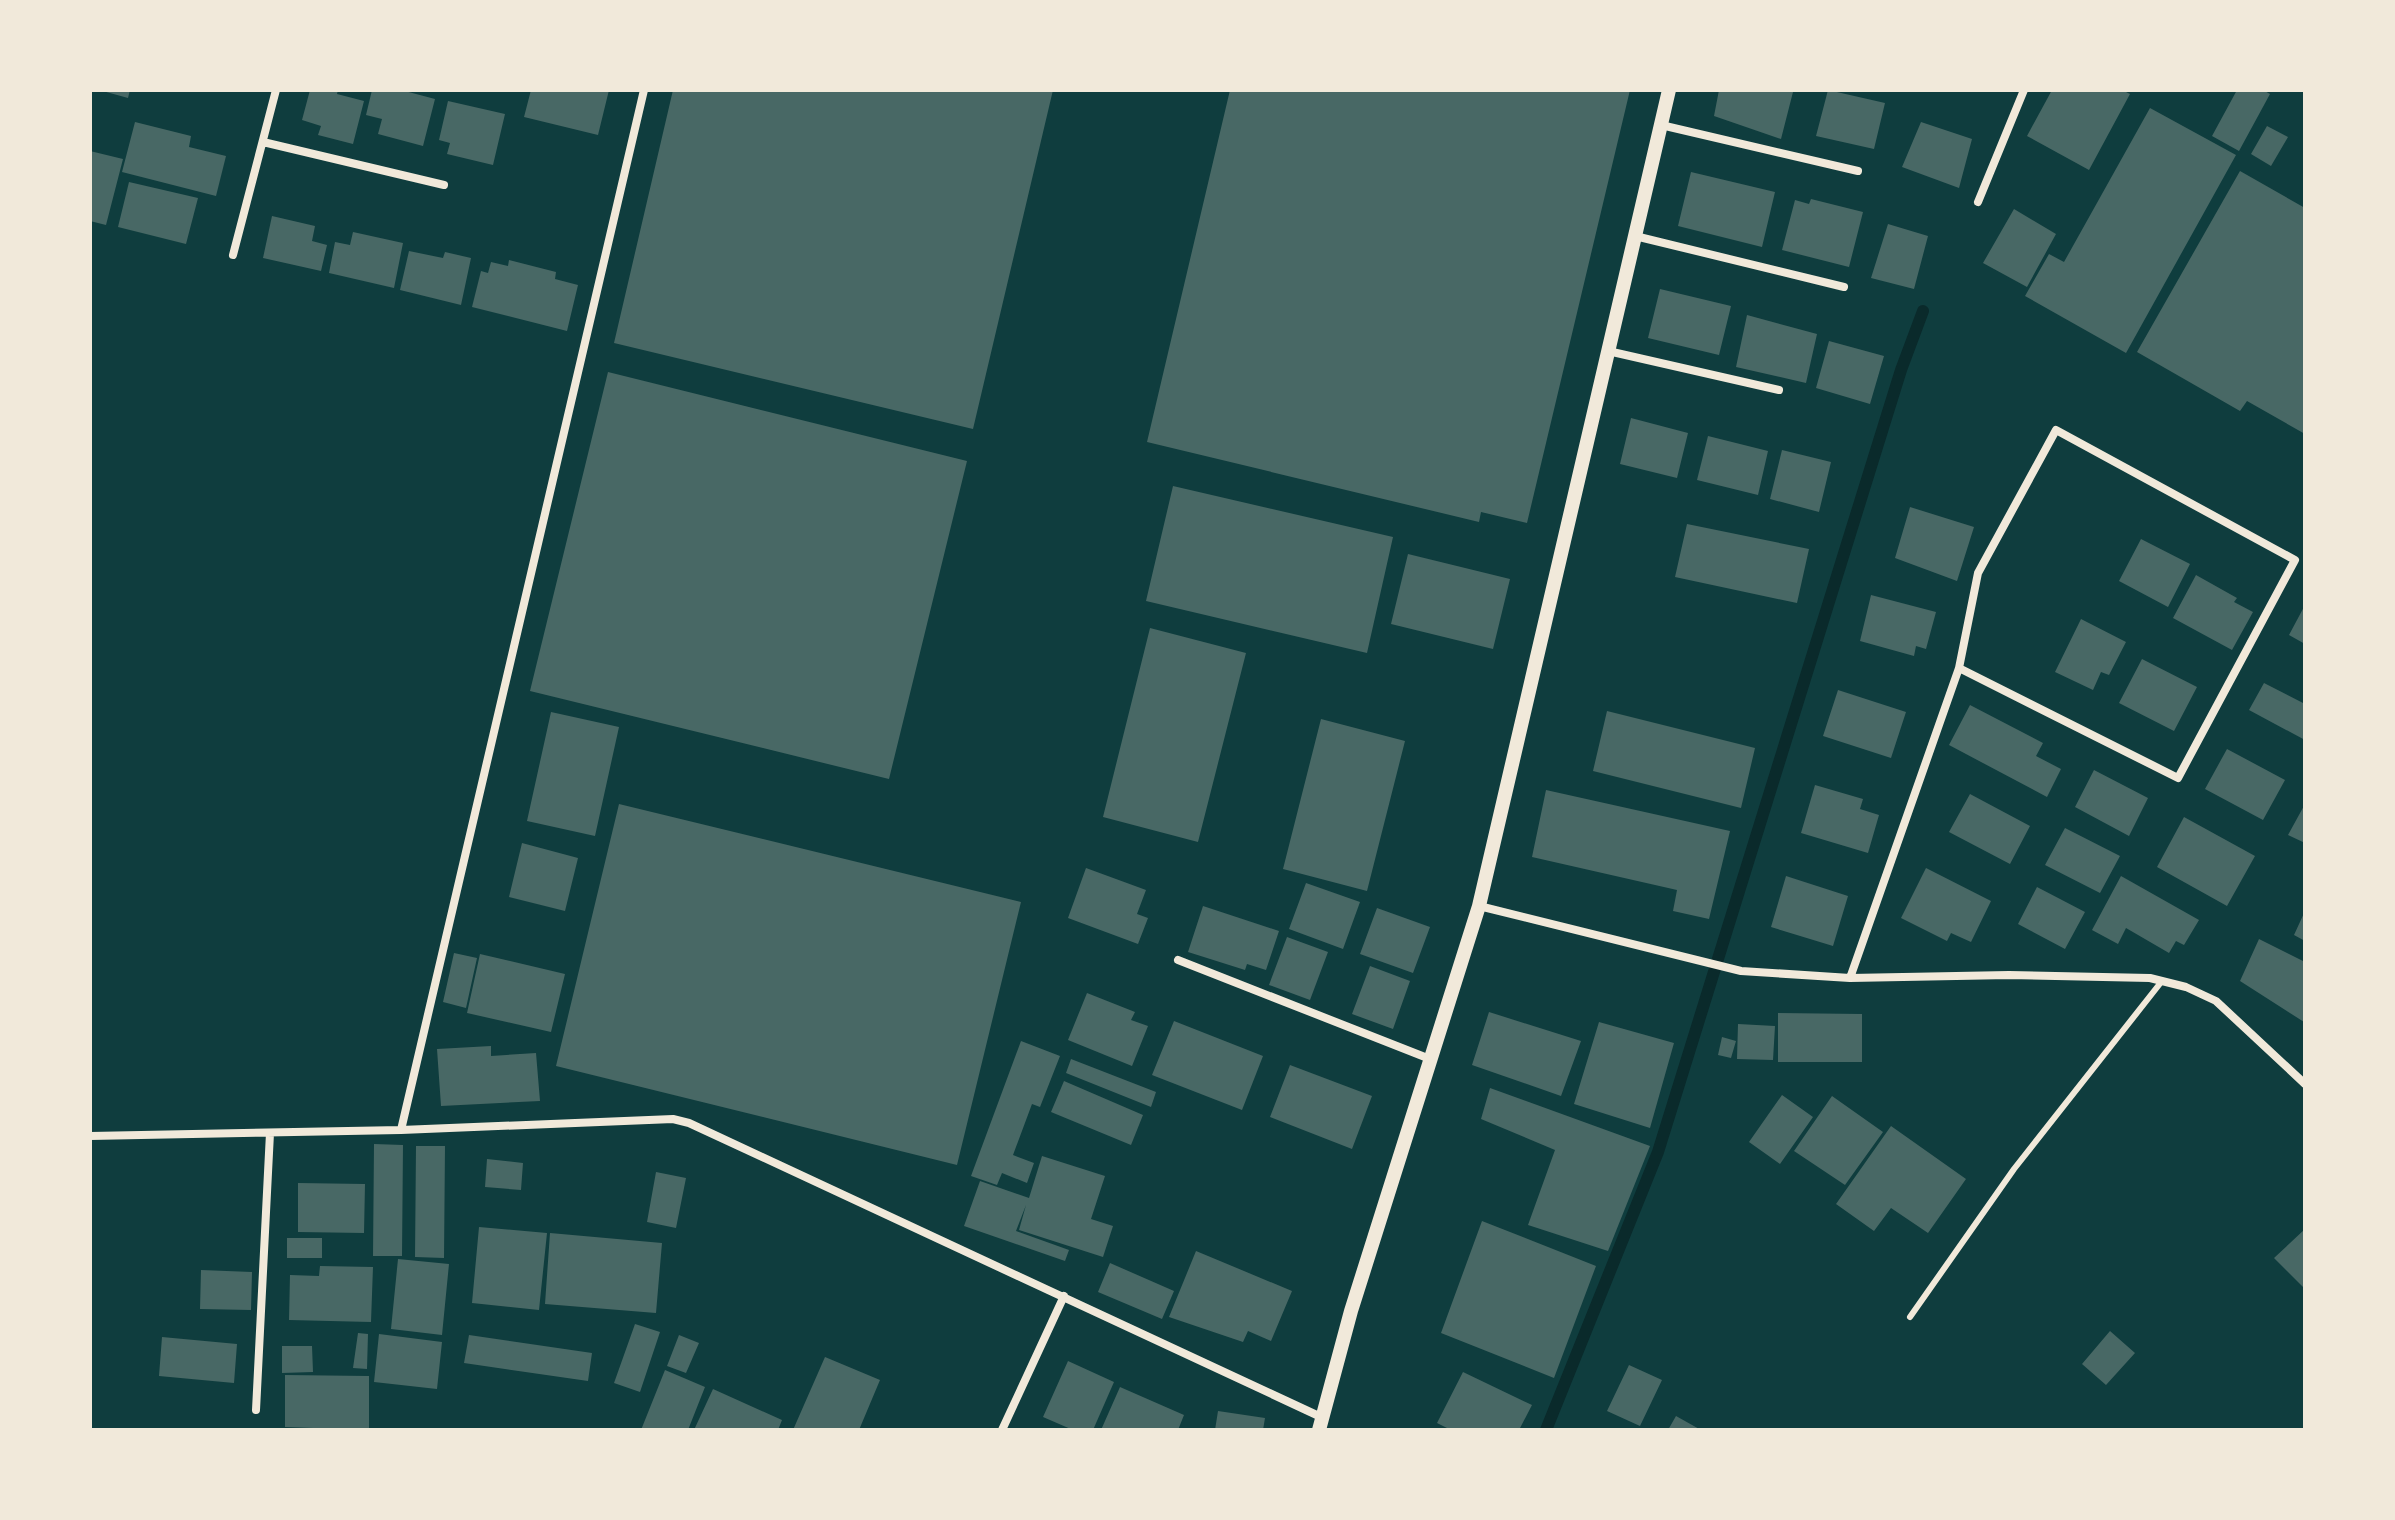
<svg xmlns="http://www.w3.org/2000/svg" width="2395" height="1520" viewBox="0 0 2395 1520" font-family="'DM Sans',sans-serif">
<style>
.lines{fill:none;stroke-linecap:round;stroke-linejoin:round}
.stream{stroke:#0a2a2b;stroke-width:12}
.building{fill:#486865}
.service{stroke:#f1e9da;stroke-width:6}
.minor{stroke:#f1e9da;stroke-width:8}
.tertiary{stroke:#f1e9da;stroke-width:14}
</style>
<rect width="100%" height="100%" fill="#0f3d3e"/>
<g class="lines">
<path class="stream" d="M1546,1430l112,-278 243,-782 22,-59"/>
</g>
<path class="building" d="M99,90h31l-2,8z
M310,90h28l-1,4 27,7 -11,43 -35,-9 3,-9 -19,-6z
M372,90h29l34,9 -12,47 -45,-12 4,-15 -16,-4z
M531,90h78l-11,45 -74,-18z
M673,90h380l-80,339 -359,-86z
M1230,90h400l-103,433 -46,-11 -2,10 -332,-80z
M1719,90l74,2 -12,47 -67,-23z
M1828,90l57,13 -11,46 -58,-13z
M2052,90h70l8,4 -41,76 -62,-34z
M2237,90h26l7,4 -31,57 -27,-15z
M448,101l57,13 -12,51 -46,-11 3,-11 -11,-3z
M2150,108l86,47 -110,198 -101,-57 24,-42 15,8z
M135,122l56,14 -2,11 37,9 -10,40 -94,-24z
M1921,122l51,17 -13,49 -57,-21z
M2267,126l21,11 -17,29 -20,-12z
M90,151l33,8 -17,66 -16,-4z
M2240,171l65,37v226l-58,-33 -7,10 -103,-59z
M1691,172l84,20 -13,55 -84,-21z
M129,182l69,16 -12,46 -68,-17z
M1811,199l52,13 -14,55 -67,-17 13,-50 14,4z
M2014,209l42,25 -29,53 -44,-24z
M272,216l43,10 -3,15 15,4 -6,26 -58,-13z
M1888,224l40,12 -14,53 -43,-11z
M353,232l50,11 -9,45 -65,-15 6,-31 15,3z
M409,251l34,7 2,-6 26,6 -10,47 -61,-15z
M509,260l47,12 -1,7 23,6 -11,46 -95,-24 9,-36 7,2 3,-11 17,4z
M1660,289l71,17 -12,49 -71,-17z
M1747,315l70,19 -11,49 -70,-16z
M1829,341l55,15 -14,48 -54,-16z
M608,372l359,89 -78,318 -359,-88z
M1631,418l57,15 -11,45 -57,-14z
M1708,436l60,15 -10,44 -61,-15z
M1782,450l49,12 -12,50 -49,-13z
M1173,486l220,51 -26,116 -221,-52z
M1910,507l64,20 -17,54 -62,-23z
M1687,524l122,25 -12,54 -122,-26z
M2141,539l49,25 -22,43 -49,-26z
M1408,554l102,25 -17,70 -102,-25z
M2196,575l41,23 -3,4 19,10 -21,38 -59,-32z
M1871,595l65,17 -10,37 -10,-3 -2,10 -54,-15z
M2305,605v39l-16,-9z
M2081,619l45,23 -17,33 -8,-3 -8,18 -38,-18z
M1150,628l96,25 -48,189 -95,-25z
M2142,659l55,28 -23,44 -55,-28z
M2264,683l41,21v36l-56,-30z
M1838,690l68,22 -15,46 -68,-22z
M1970,705l73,38 -7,13 25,13 -14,28 -98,-52z
M1607,711l148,37 -14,60 -148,-37z
M551,712l68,15 -24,109 -68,-15z
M1321,719l84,22 -38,150 -84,-22z
M2227,749l58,31 -22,40 -58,-31z
M2094,770l54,28 -19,38 -54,-29z
M1815,785l48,14 -3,10 19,6 -11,38 -67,-20z
M1546,790l184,41 -21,88 -36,-8 4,-21 -145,-33z
M1970,794l60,32 -20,38 -61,-32z
M619,804l402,98 -64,263 -401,-99z
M2305,804v39l-17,-8z
M2184,817l71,39 -28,50 -70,-39z
M2065,828l55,28 -20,37 -55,-28z
M522,843l56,15 -13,53 -56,-14z
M1086,868l60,22 -9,24 11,4 -10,26 -70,-26z
M1926,868l65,33 -20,41 -20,-9 -4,8 -46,-23z
M1786,876l62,20 -15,50 -62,-19z
M2121,876l78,44 -15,25 -8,-4 -7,12 -43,-25 -8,16 -26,-14z
M1306,883l54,19 -17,47 -54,-20z
M2037,887l48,25 -20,37 -47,-25z
M1203,906l76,25 -13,39 -19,-6 -2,6 -57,-18z
M1377,908l53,19 -17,46 -53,-19z
M2305,911v30l-11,-6z
M1287,937l41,15 -18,48 -41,-15z
M2259,939l46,23 -1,60 -64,-41z
M454,953l23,5 -11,50 -23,-6z
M480,954l85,20 -14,58 -84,-19z
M1370,966l40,15 -17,48 -41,-15z
M1087,993l48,19 -4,8 17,6 -16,40 -64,-26z
M1489,1012l92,29 -20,55 -89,-31z
M1778,1013l84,1v48h-84z
M1174,1021l89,35 -21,54 -90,-35z
M1599,1022l75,21 -24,85 -76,-24z
M1738,1024l37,2 -2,34 -36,-1z
M1722,1037l14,4 -5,17 -13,-3z
M1021,1041l39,15 -20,51 -8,-3 -19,51 21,8 -7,20 -25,-10 -5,12 -26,-9z
M491,1046v10l45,-3 4,48 -99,5 -4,-57z
M1071,1059l85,33 -5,15 -85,-34z
M1290,1065l82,31 -20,53 -82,-32z
M1064,1081l79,34 -12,30 -80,-33z
M1490,1088l160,58 -42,105 -80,-26 27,-75 -74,-31z
M1782,1095l31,22 -33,47 -31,-22z
M1832,1096l51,36 -38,53 -51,-34z
M1891,1126l75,53 -38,54 -37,-25 -17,23 -38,-27z
M374,1144l29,1 -1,111h-29z
M416,1146h29l-1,112 -29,-1z
M1042,1156l63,20 -14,43 22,7 -10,31 -84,-27 7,-25 -10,26 53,19 -4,11 -101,-35 16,-45 49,17z
M487,1159l36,4 -2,27 -36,-3z
M656,1172l30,6 -10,50 -29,-6z
M298,1183l67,1 -1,49 -66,-1z
M1482,1221l114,45 -42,112 -113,-45z
M479,1227l68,6 -8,77 -67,-7z
M2305,1229v60l-31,-31z
M550,1233l112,10 -6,70 -111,-9z
M287,1238h35v20h-35z
M1196,1251l96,40 -21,50 -23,-10 -5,11 -74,-25z
M398,1259l51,5 -7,71 -51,-6z
M1110,1263l64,28 -12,28 -64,-27z
M320,1266l53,1 -2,55 -82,-2 1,-45 29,1z
M201,1270l51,2 -1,38 -51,-1z
M635,1324l25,8 -20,60 -26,-9z
M2110,1331l25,22 -29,32 -24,-21z
M358,1333l10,1 -1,35 -14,-1z
M379,1334l63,8 -5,47 -63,-7z
M469,1335l123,18 -4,28 -124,-18z
M679,1335l20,8 -13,30 -19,-7z
M162,1337l75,7 -3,39 -75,-7z
M282,1346h30l1,26 -31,1z
M825,1357l55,23 -21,50h-66z
M1068,1361l46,21 -21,48h-20l-30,-13z
M1629,1365l33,15 -22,46 -33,-15z
M665,1370l40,17 -17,43h-47z
M1463,1372l69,33 -13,25h-68l-14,-7z
M285,1375l84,1v54l-84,-3z
M1120,1387l64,28 -6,15h-77z
M713,1389l69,31 -4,10h-84z
M1218,1411l47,7 -2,12h-48z
M1676,1416l25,14h-33z"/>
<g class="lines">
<path class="service" d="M1910,1317l104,-148 148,-188"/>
<path class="minor" d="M1661,125l197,46
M263,142l181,43
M1978,202l46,-112
M1635,236l209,51
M233,255l43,-165
M1608,351l171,39
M1479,906l262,65 109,7 159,-3 141,3 36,9 30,14 89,83
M1178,960l252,99
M1850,978l109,-310 19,-95 78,-143 239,130 -117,218 -219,-110
M401,1130l272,-11 16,4 632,294
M90,1136l311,-6 243,-1040
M256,1410l14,-277
M1002,1430l62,-134"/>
<path class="tertiary" d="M1319,1430l32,-119 128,-405 190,-816"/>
</g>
<rect width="2395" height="1520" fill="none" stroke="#f1e9da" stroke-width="184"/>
</svg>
